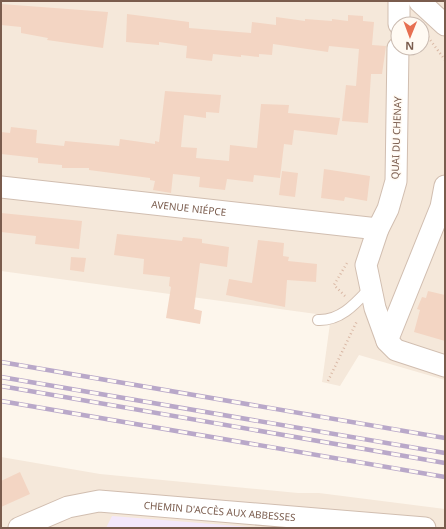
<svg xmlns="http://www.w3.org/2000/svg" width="446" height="529" viewBox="0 0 446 529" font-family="'Noto Sans',sans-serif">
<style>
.residential{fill:#f5e8da;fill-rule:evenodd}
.education{fill:#f3e8fa}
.building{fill:#f3d5c3}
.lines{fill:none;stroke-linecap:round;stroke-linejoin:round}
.lane-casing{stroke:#d1beb0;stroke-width:12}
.street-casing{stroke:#d1beb0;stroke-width:23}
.path{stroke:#d9b8a5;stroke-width:2.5;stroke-dasharray:1 3;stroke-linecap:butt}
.lane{stroke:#fff;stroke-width:10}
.street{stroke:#fff;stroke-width:21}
.rail-casing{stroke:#b9a8c9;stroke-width:4.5}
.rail{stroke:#fffaf3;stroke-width:3;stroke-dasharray:9;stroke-linecap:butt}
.labels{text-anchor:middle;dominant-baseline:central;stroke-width:3;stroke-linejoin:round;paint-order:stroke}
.street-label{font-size:10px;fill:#7a5c4d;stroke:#fffaf3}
</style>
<rect width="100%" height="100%" fill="#fdf6ec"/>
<path class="residential" d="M1,1h444v379l-86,-25 -19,31 -18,-4 9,-66 -330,-45zM398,24h24v24h-24z
M1,457l99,17 198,19h21l126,16v19h-444z"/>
<path class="education" d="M112,516l76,6 74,6h-156z"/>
<path class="building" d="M1,4l107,8 -5,36 -56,-8 1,-2 -27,-5v-6l-20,-2z
M127,14l62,8v6l62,5 1,-11 24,3v-8l29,4v-2l27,2v-2l16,2v-6l15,1v5l11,1 -2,23 14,1 -4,28h-11l-3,49 -26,-2 4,-36 10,1 3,-37 -30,-3 -1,6 -55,-8 -1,11 -13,-1v3l-18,-2v2l-28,-3 -1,7 -26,-3 1,-12 -28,-4v3l-33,-3z
M165,91l56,4 -2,18 -13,-1v6l-22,-3 -3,32 16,1 -1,10 33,3 1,-16 27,3 4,-44 28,1 -1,8 52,5 -3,17 -43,-5 -2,15 -8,-1 -4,34 -26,-3 -1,7 -26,-3 -2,11 -26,-3 1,-10 -27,-3 -2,19 -18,-3 2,-9 -5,-1v-2l-61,-8v-2h-27v-3l-24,-2v-5l-37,-4v-22l9,1 1,-6 26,3 -1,13 28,3 1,-5 54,5 1,-7 35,5v-3l4,1z
M324,169l46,7 -3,25 -22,-4 -1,4 -23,-3z
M282,171l16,2 -3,24 -16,-2z
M1,213l81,8 -3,28 -44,-5 1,-8 -35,-4z
M117,234l65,7 1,-4 19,2v4l27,4 -2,20 -27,-4 -6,46 8,2 -2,13 -34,-6 5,-31 -2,-1 1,-9 -27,-3 1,-15 -30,-4z
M258,240l26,3 -1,13 6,1 -1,4 29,3 -1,18 -29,-2 -2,27 -59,-12 3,-16 23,4z
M71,257l15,1 -2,14 -14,-2z
M428,291l17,4v46l-31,-9 6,-22 -3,-1 5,-12 4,1z
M20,472l10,22 -29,13v-26z"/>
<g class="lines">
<g class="lane-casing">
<path id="lane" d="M318,320c23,1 38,-17 53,-33"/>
</g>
<g class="street-casing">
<g id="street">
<path d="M419,1l26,24"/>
<path d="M399,24v-23"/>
<path d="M398,48l-2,133 -8,28 -10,20 -12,36 9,43 12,33 9,9 49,16"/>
<path id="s1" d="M1,187l377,42"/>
<path d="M387,341l54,-134 4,-21"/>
<path id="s2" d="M19,528l49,-21 31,-6 326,27"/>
</g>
</g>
<path class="path" d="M428,37l17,23
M345,296l-11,-11 13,-22
M328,381l29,-60"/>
<use href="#lane" class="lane"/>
<use href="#street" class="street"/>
<g class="rail-casing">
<path id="rail" d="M1,362l444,76
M1,377l444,76
M1,386l444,77
M1,401l444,76"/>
</g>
<use href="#rail" class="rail"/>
</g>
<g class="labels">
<g class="street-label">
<text transform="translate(396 138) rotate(-88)">QUAI DU CHENAY</text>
<text stroke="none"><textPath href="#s1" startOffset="189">AVENUE NIÉPCE</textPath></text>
<text stroke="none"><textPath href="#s2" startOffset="206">CHEMIN D'ACCÈS AUX ABBESSES</textPath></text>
</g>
</g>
<rect width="446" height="529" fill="none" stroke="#7a5c4d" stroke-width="4"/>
<g transform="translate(410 36) rotate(181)"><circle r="19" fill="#fffaf3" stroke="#cabbb1"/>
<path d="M0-3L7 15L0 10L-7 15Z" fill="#e76f51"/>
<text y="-6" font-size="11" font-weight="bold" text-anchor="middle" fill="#7a5c4d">N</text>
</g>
</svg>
